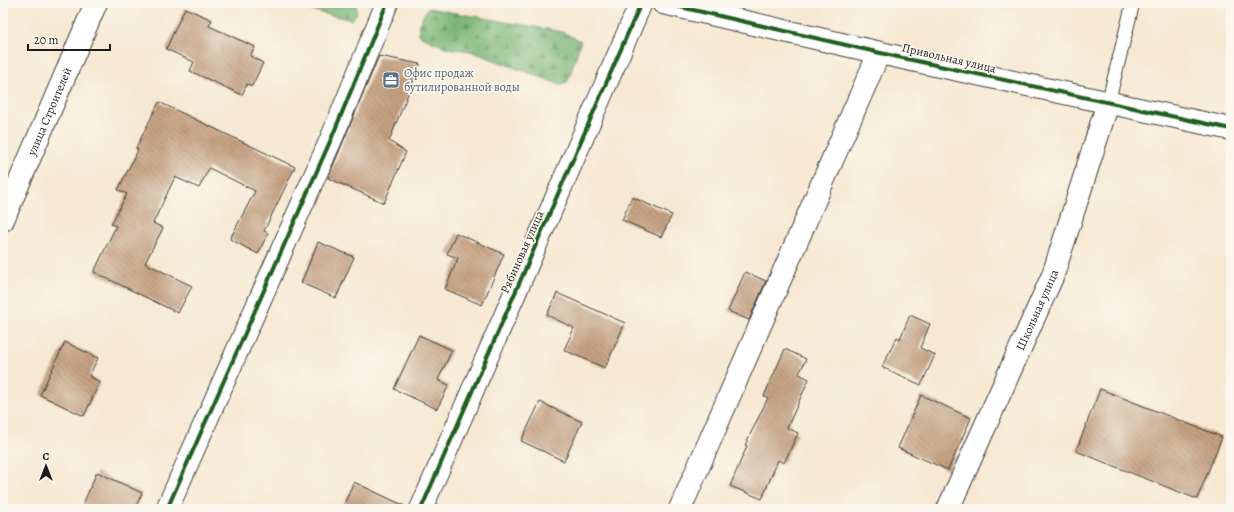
<svg xmlns="http://www.w3.org/2000/svg" width="1234" height="512" viewBox="0 0 1234 512" font-family="Alegreya,serif">
<style>
.forest{fill:url(#forest-firs);stroke:#4a6848}
.building{fill:url(#building-back-hatch)}
.lines{fill:none;stroke-linecap:round;stroke-linejoin:round}
.service-casing{stroke:#3d3b37;stroke-width:15}
.minor-casing{stroke:#3d3b37;stroke-width:24}
.tertiary-casing{stroke:#3d3b37;stroke-width:24}
.service{stroke:#fff;stroke-width:13}
.minor{stroke:#fff;stroke-width:22}
.tertiary{stroke:#fff;stroke-width:22}
.cycleway-casing{stroke:#fbf7ec;stroke-width:6}
.cycleway{stroke:#1b5e20;stroke-width:4}
.labels{text-anchor:middle;dominant-baseline:central;stroke-width:3.5;stroke-linejoin:round;paint-order:stroke}
.street-label{font-size:12px;fill:#1c1c1c;stroke:#fbf7ec}
.service-label{font-size:12px;fill:#4e5e75;stroke:#fbf7ec;text-anchor:start}
</style>
<defs>
<pattern id="forest-firs" width="22" height="20" patternUnits="userSpaceOnUse"><rect width="22" height="20" fill="#78b574"/><path d="M5 1l3.5 6h-7zM16 11l3.5 6h-7z" fill="#62925e"/></pattern>
<pattern id="building-back-hatch" width="6" height="6" patternUnits="userSpaceOnUse"><rect width="6" height="6" fill="#c4a081"/><path d="M-1 5l2 2M0 0l6 6M5-1l2 2" fill="none" stroke="#9e8269"/></pattern>
</defs>
<rect width="100%" height="100%" fill="#fbf7ec"/>
<filter id="ink" filterUnits="userSpaceOnUse"><feTurbulence type="fractalNoise" baseFrequency=".025" numOctaves="2"/><feDisplacementMap in="SourceGraphic" scale="8" xChannelSelector="R" yChannelSelector="G"/><feConvolveMatrix kernelMatrix="1 2 1 2 8 2 1 2 1" color-interpolation-filters="sRGB"/></filter>
<filter id="wash" filterUnits="userSpaceOnUse"><feTurbulence type="fractalNoise" baseFrequency=".012" numOctaves="4" result="noise"/><feDisplacementMap in="SourceGraphic" scale="16" xChannelSelector="R" yChannelSelector="G"/><feGaussianBlur stdDeviation="0.9" result="paint"/><feColorMatrix in="noise" values="0 0 0 0 0 0 0 0 0 0 0 0 0 0 0 0 0 1.4 0 .05"/><feComposite in="paint" operator="in"/></filter>
<g filter="url(#wash)">
<rect width="100%" height="100%" fill="#f6e8d2"/>
<path class="forest" d="M280,3h76l1,10 -6,7z
M428,8l135,24 18,9 -13,40 -7,4 -91,-34 -22,-3 -18,-7 -12,-7 1,-11z"/>
<g id="blocks">
<path class="building" d="M185,8l27,12 -3,6 46,21 -5,9 13,7 -11,23 -5,-2 -5,11 -52,-24 4,-9 -28,-13z
M379,56l41,8 -31,77 17,11 -22,51 -56,-25z
M159,102l136,65 -31,64 4,2 -10,21 -28,-15 25,-48 -46,-23 -10,20 -24,-11 -22,46 10,5 -18,35 47,23 -14,27 -84,-41 22,-46 -5,-2 16,-30 -9,-4 20,-40 -2,-2z
M632,197l40,18 -11,22 -39,-17z
M456,233l48,21 -22,51 -37,-16 13,-31 -11,-4z
M318,242l36,15 -18,41 -35,-15z
M745,272l21,9 -17,39 -21,-9z
M557,293l68,30 -20,45 -41,-18 10,-22 -27,-13z
M910,315l20,9 -10,24 15,7 -14,30 -39,-18 15,-30 3,2z
M419,335l33,15 -14,30 11,5 -12,24 -43,-20z
M65,342l33,16 -9,18 11,6 -16,34 -44,-21z
M785,349l21,10 -7,15 10,5 -22,49 11,5 -14,30 -6,-3 -16,39 -32,-13 17,-40 -2,-1 23,-47 -4,-2z
M1100,389l122,48 -25,62 -121,-48z
M921,395l50,23 -23,52 -50,-22z
M540,402l42,20 -18,39 -43,-20z
M97,472l45,21 -7,16h-54z
M354,482l55,26v1h-67z"/>
</g>
</g>
<g filter="url(#ink)">
<use href="#blocks" fill-opacity="0" stroke="#3d3b37" stroke-width="1"/>
<g class="lines">
<g class="service-casing">
<path id="service" d="M1108,103l25,-100"/>
</g>
<g class="minor-casing">
<g id="minor">
<path id="s1" d="M3,220l93,-217"/>
<path d="M167,509l165,-372 55,-134"/>
<path d="M421,509l220,-506"/>
<path d="M680,509l199,-456"/>
<path id="s2" d="M948,509l105,-234 55,-172"/>
</g>
</g>
<g class="tertiary-casing">
<path id="tertiary" d="M663,3l235,54 333,72"/>
</g>
<use href="#service" class="service"/>
<use href="#minor" class="minor"/>
<use href="#tertiary" class="tertiary"/>
<g class="cycleway-casing">
<path id="cycleway" d="M663,3l235,54 333,72
M167,509l165,-372 55,-134
M421,509l220,-506"/>
</g>
<use href="#cycleway" class="cycleway"/>
</g>
</g>
<defs>
<g id="office-square" transform="scale(0.9)"><rect x="-9" y="-9" width="18" height="18" rx="4" fill="#5c6f8a" stroke="#fbf7ec"/><path d="M-6-3h4V-5.5h4V-3h4V5H-6ZM-1-4.5V-3h2v-1.5ZM-6 0V1H6V0Z" fill="#fff"/></g>
</defs>
<g fill-rule="evenodd">
<use href="#office-square" x="391" y="80"/>
</g>
<g class="labels">
<g class="street-label">
<text transform="translate(949 58) rotate(13)">Привольная улица</text>
<text stroke="none"><textPath href="#s1" startOffset="118">улица Строителей</textPath></text>
<text transform="translate(522 252) rotate(-66)">Рябиновая улица</text>
<text stroke="none"><textPath href="#s2" startOffset="218">Школьная улица</textPath></text>
</g>
<g class="service-label">
<text x="404" y="73">Офис продаж<tspan x="404" dy="14">бутилированной воды</tspan></text>
</g>
</g>
<rect width="1234" height="512" fill="none" stroke="#fbf7ec" stroke-width="16"/>
<g transform="translate(46 466)" stroke="#fbf7ec" stroke-width="3" paint-order="stroke">
<path d="M0-3L7 15L0 10L-7 15Z" fill="#1c1c1c"/>
<text y="-6" font-size="11" font-weight="bold" text-anchor="middle" fill="#1c1c1c">С</text>
</g>
<path d="M28 44v6h82v-6" fill="none" stroke="#1c1c1c" stroke-width="2"/>
<text x="34" y="44" font-size="12" fill="#1c1c1c" stroke="#fbf7ec" stroke-width="3" paint-order="stroke">20 m</text>
</svg>
